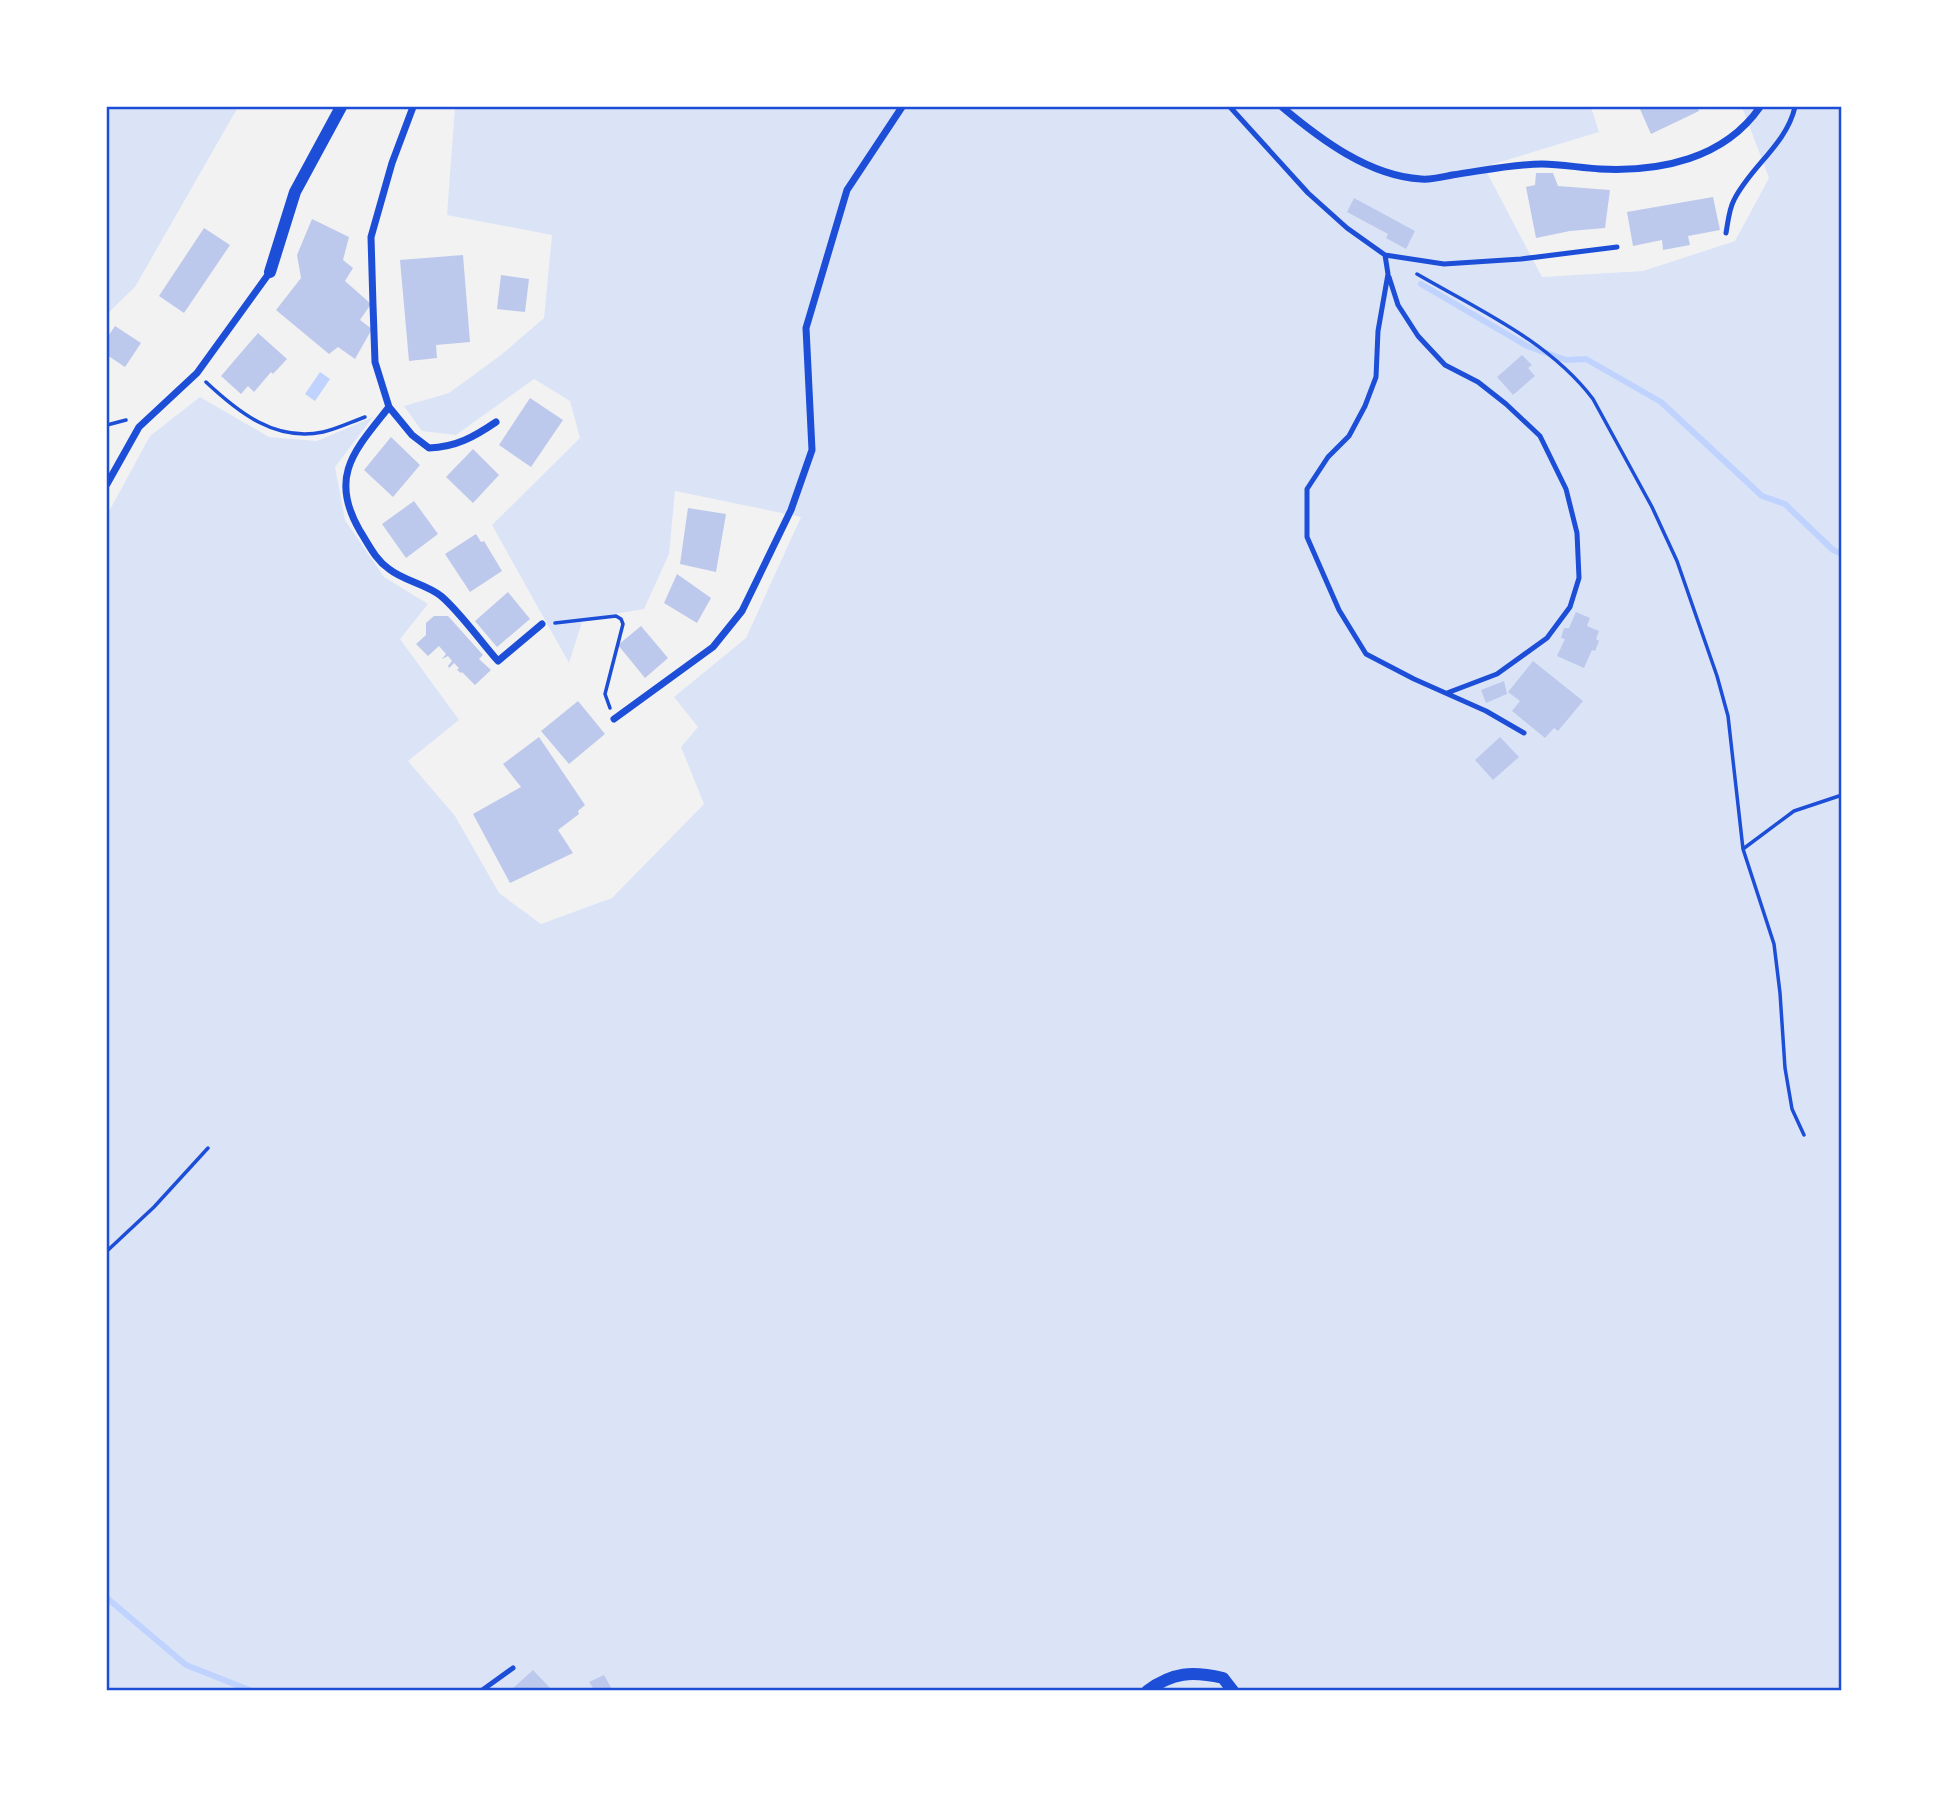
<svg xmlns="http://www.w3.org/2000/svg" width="1949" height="1798" viewBox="0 0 1949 1798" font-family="Roboto,sans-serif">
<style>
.green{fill:#dbe4f7}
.water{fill:#bfd3fe}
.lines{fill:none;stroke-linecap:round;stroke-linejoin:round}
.stream{stroke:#bfd3fe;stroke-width:6}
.building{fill:#bdc9ec}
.path{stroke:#1d4ed8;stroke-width:3.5}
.service{stroke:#1d4ed8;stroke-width:5}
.minor{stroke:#1d4ed8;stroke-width:7}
.tertiary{stroke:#1d4ed8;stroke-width:12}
.neatline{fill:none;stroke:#1d4ed8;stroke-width:2.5}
</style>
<rect width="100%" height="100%" fill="#f2f2f2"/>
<path class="green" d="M107,107h131l-103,180 -28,27z
M455,107h1136l8,25 -115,35 58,110 101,-6 92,-30 34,-63 -27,-71h100v1584h-1735v-1176l43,-79 50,-39 69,40 48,4 56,-24 -38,50 10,53 39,57 44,27 -28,35 59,81 -51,41 47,55 44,77 42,31 71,-26 92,-94 -23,-57 17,-20 -24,-30 72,-59 55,-121 -126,-26 -6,63 -25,55 -61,10 -14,44 -77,-138 88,-87 -10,-37 -36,-22 -78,56 -34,-4 -18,-25 45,-13 52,-38 43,-37 8,-83 -105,-20z"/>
<path class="water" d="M320,372l10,7 -15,22 -10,-7z"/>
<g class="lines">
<path class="stream" d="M1421,284l106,62 39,14 20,-1 75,43 101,94 23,8 48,46 9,4
M107,1598l79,67 66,26"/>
</g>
<path class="building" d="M1639,107h58l2,4 -48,23z
M1536,173h17l5,13 52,4 -5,38 -35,3 -34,7 -10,-51 9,-2z
M1713,197l7,33 -32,6 2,9 -27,5 -1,-10 -29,6 -6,-34z
M1354,198l61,33 -9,18 -20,-11 2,-4 -41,-22z
M312,219l37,18 -6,23 10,8 -8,13 26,23 -11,16 12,9 -17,30 -17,-12 -9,7 -53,-44 25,-32 -4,-23z
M204,228l26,17 -46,68 -25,-17z
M463,255l7,87 -34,3 1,13 -28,3 -9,-101z
M501,275l28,4 -4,33 -28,-3z
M115,326l26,17 -16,24 -18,-12v-17z
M258,333l29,26 -14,15 -2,-2 -17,20 -6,-6 -7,8 -20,-18z
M1522,355l10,10 -4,3 7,8 -22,19 -16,-18z
M530,398l33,22 -32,47 -32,-22z
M391,437l29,28 -27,32 -29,-27z
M473,449l26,26 -26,28 -27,-26z
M414,501l24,33 -32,24 -24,-34z
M688,508l38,6 -10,58 -36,-8z
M476,534l5,8 3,-1 18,30 -32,21 -25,-38z
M677,574l34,24 -14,25 -33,-20z
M508,592l22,27 -33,28 -22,-26z
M1576,612l14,6 -3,8 12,5 -3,8 3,2 -4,10 -3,-1 -8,18 -27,-12 8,-17 -4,-1 3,-10h5z
M434,616h14l35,39 -4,4 12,11 -16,15 -13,-13 -1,1 -4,-3 2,-2 -5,-5 -5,5 -1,-2 4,-5 -4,-5 -6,3 4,-5 -7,-8 -11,10 -12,-12 10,-9v-12z
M641,626l27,32 -23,20 -27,-33z
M1533,661l50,40 -25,30 -4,-3 -9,10 -33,-27 8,-10 -12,-9z
M1504,681l3,13 -21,9 -5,-13z
M578,701l27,33 -36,30 -28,-33z
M539,737l46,68 -7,6 1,3 -21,16 15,23 -63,30 -37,-69 48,-27 -18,-23z
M1500,737l19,20 -26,23 -18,-20z
M533,1670l20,21h-40l-1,-2z
M604,1675l9,16h-18l-6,-9z"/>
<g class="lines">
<path class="path" d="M1417,274c62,36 132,67 176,125l59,108 25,54 40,115 11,40 15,133 31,95 6,49 5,75 7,41 12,26
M206,382c32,30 69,60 117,50 14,-3 28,-10 42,-15
M107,425l19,-5
M555,623l61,-7 5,3 2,5 -18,70 5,14
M1743,849l51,-38 48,-16
M107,1251l47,-44 54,-59"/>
<path class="service" d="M1230,107l78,86 39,35 38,27 3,19 -10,57 -2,46 -11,29 -16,30 -21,21 -21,32v48l32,73 27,44 48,25 72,32 38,22
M1726,233c2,-11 3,-24 8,-33 17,-34 52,-55 61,-93
M1385,255l59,9 77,-5 96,-12
M1389,277l9,28 20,31 27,29 33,17 28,22 34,32 26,53 11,44 2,45 -9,29 -23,31 -50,36 -50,19
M481,1691l32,-23"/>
<path class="minor" d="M413,107l-21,56 -21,74 2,68 2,57 14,45 23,28 17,13c27,-1 45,-11 67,-26
M1282,107c38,32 87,69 139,72 10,1 21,-2 31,-4 29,-4 60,-11 90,-11 19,0 39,4 58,5 60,3 124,-10 160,-62
M389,407c-34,43 -61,69 -29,124 9,14 15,28 29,38 15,12 37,15 52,27 19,16 40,46 57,65l44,-37
M107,484l32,-57 58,-54 73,-101
M614,719l99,-72 29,-36 49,-101 21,-60 -6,-122 41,-138 55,-83"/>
<path class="tertiary" d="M270,272l25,-80 46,-85
M1147,1691c26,-19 45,-20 76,-13l10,13"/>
</g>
<rect width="1949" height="1798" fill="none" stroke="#ffffff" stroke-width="217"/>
<rect x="108" y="108" width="1732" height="1581" class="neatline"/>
</svg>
